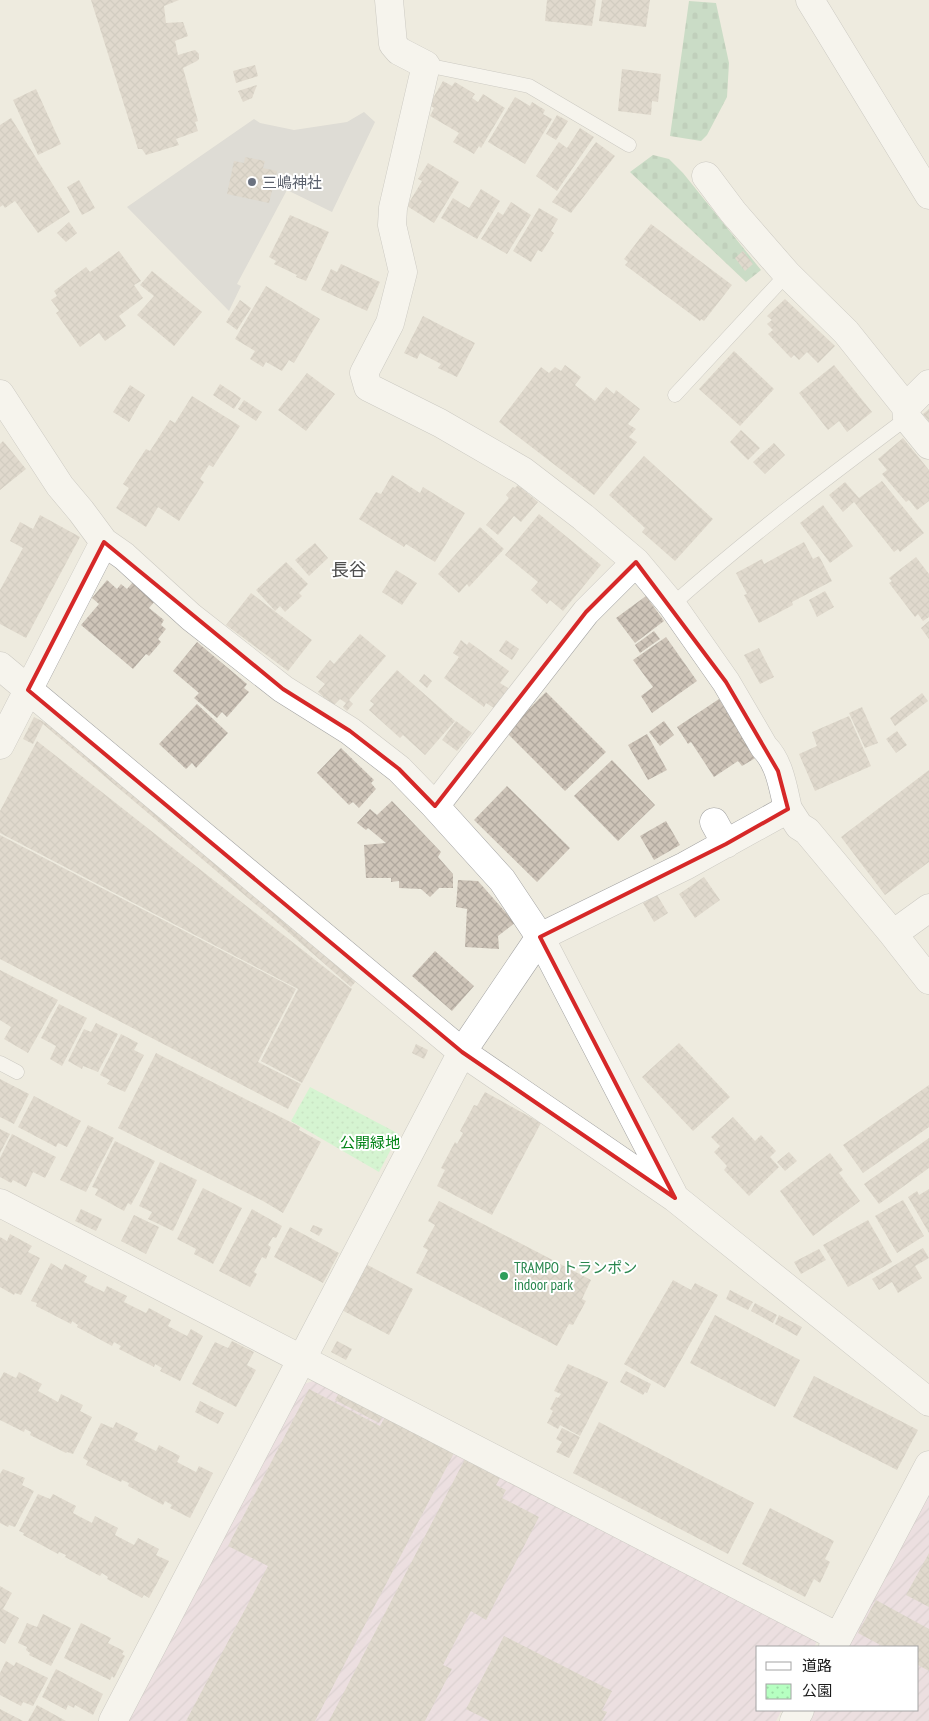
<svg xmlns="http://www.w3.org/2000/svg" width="929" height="1721" viewBox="0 0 929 1721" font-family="'PT Sans Narrow','Noto Sans JP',sans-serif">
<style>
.industrial{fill:url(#industrial-furrows)}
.religious{fill:#c9c9c9}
.cemetery{fill:url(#cemetery-stones)}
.park{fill:url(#park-dots)}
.building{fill:url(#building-cross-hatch)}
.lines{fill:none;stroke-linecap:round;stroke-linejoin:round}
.lane-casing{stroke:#a2a2a2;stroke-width:15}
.street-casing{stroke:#a2a2a2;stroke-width:29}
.lane{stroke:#fff;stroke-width:14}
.street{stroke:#fff;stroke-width:28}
.marked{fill:none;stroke:#d62828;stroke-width:4;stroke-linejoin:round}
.worship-dot{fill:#6b7280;stroke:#fff;stroke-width:2}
.leisure-dot{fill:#2e9e5b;stroke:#fff;stroke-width:2}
.labels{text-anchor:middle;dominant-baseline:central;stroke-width:4;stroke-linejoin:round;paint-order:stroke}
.worship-label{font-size:15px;fill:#5b616d;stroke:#fff;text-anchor:start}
.park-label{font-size:15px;fill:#008315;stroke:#fff}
.leisure-label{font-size:15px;fill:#27864d;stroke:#fff;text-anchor:start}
.quarter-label{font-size:18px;fill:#4e4e4e;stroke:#fff}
</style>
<defs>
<pattern id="industrial-furrows" width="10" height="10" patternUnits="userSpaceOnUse" patternTransform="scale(1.25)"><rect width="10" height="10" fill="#e8d1e2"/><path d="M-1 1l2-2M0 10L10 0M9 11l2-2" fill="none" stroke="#c6b3c1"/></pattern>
<pattern id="cemetery-stones" width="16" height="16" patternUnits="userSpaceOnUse" patternTransform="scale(1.25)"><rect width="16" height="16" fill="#9ecaa8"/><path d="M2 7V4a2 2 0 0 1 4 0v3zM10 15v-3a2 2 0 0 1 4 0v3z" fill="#88ad90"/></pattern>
<pattern id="park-dots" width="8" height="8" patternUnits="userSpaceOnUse" patternTransform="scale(1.25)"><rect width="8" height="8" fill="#b6ffc1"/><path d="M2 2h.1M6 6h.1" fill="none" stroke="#9cdaa5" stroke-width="1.8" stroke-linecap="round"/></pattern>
<pattern id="building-cross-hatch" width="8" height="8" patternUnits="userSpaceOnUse" patternTransform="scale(1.25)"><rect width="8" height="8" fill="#cec4b8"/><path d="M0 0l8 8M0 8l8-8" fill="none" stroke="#b0a89e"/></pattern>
</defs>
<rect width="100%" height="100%" fill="#eeebdf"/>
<path class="industrial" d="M322,1378l498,258 -6,11h-56v63h24l-6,11h-648l173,-336z
M929,1486v235h-124l6,-11h107v-63h-74z"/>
<path class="religious" d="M364,112l11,10 -43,90 -45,-22 -50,94 4,2 -12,25 -102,-104 127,-88 6,4 34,7 53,-8z"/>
<path class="cemetery" d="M689,1l27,2 13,60 -2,34 -20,38 -6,6 -31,-5z
M653,155l16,4 14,14 78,97 -15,12 -116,-110z"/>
<path class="park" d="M310,1087l89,47 -20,38 -88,-51z"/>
<path class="building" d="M91,0h88l-15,6 2,17 17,-1 5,14 -13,5 3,14 17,-5 4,4v5l-2,2 -14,7 15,53 -3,1 3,9 -22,8 3,6 -33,10 -4,-6h-4z
M547,0h49l-4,26 -47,-5z
M602,0h48l-4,27 -47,-6z
M255,65l3,11 -22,7 -3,-12z
M622,69l39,5 -3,28 -6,-1 -1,14 -33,-4z
M443,81l9,5 3,-4 20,12 -3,4 6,4 5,-8 22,14 -24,40 -2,-2 -5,8 -21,-12 6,-9 -29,-17 4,-8 -5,-3z
M257,85l-5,13 -9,4 -5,-11z
M36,89l25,55 -23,11 -25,-55z
M515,97l15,9 2,-4 13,8 -2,4 9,5 -27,45 -37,-22z
M557,115l11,6 -12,19 -10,-6z
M11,118l59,94 -32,21 -23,-32 -10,7 -2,-3 -3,2v-82z
M580,128l14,9 -37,54 -21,-15 23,-34 8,6z
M596,142l19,14 -44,57 -19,-11z
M245,157l20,4 -2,7 14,3 -8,32 -42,-9 7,-33 10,2z
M428,163l31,19 -25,41 -27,-17 15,-25 -4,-2z
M79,180l16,28 -13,7 -15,-28z
M481,189l19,12 -23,38 -36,-21 12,-20 16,10z
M511,202l20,13 -24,39 -26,-15 17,-27 5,3z
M539,208l19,11 -7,12 3,2 -12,19 -4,-2 -7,12 -18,-11z
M290,215l39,17 -23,49 -10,-4 1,-2 -23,-11 2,-3 -7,-4z
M69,222l8,11 -11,9 -9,-9z
M651,224l81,61 -28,36 -3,-2 -1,2 -75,-56 3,-3 -4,-3z
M119,251l22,30 -7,4 9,13 -24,18 7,10 -21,15 -6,-8 -19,14 -24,-34 3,-2 -8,-11 6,-4 -3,-5 32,-24 4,5z
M743,251l10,13 -8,7 -10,-13z
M341,264l39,18 -13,29 -46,-21 10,-21 6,3z
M152,271l50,41 -28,34 -37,-31 17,-19 -14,-11z
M266,286l54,33 -26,44 -5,-3 -7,11 -16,-9 -3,5 -13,-8 5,-8 -20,-12z
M785,299l50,47 -17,17 -11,-11 -8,8 -5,-5 -3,3 -23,-24 5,-4 -6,-6 5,-4 -5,-4z
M240,300l11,8 -14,22 -11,-8z
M423,316l52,27 -18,34 -19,-9 3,-4 -21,-11 -3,6 -13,-6z
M734,351l40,38 -34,37 -41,-37z
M565,365l16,12 -6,8 20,16 11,-14 8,7 2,-4 24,19 -12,15 8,5 -7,8 8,5 -43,53 -95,-73 42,-55 8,6 6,-6 6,4z
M834,365l38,47 -25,20 -8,-11 -11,9 -29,-37z
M307,373l28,21 -29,37 -28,-21z
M220,384l21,14 -7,11 -21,-14z
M130,385l15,10 -16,27 -16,-10z
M192,396l48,30 -27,41 -4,-2 -9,14 4,3 -25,39 -21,-14 -12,20 -30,-19 13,-20 -6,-4 23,-35 4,2 20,-31 5,3z
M244,400l18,12 -6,9 -18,-12z
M929,409v13l-6,-8z
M741,430l19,18 -12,12 -18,-18z
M903,438l26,32v31l-12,9 -8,-10 -3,2 -24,-28 5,-4 -9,-11z
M3,441l23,28 -26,21v-46z
M774,443l11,12 -20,19 -12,-12z
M644,456l69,63 -38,42 -33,-29 3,-4 -36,-33z
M392,475l28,18 3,-6 42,26 -30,49 -29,-18 -2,3 -45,-28 17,-27 5,2z
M882,481l42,52 -24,19 -2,-3 -4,3 -40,-50 -11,10 -14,-17 16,-13 14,16z
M518,485l20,17 -17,20 -7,-6 -16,19 -12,-10 23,-27 -3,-3 7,-8 2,1z
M823,505l30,41 -23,17 -30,-40z
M539,514l62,51 -38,46 -13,-11 -3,4 -16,-14 7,-8 -33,-27z
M40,515l40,22 -54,101 -26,-14v-34l23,-42 -13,-7 10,-19 13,7z
M480,527l24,22 -35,38 -2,-3 -8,9 -21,-19z
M804,542l9,17 6,-3 13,25 -40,21 1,3 -34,18 -15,-28 3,-1 -11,-21 26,-14 2,5z
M315,543l13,15 -19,18 -14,-16z
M916,557l13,17v43l-6,4 -5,-7 -3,3 -26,-34 3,-2 -3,-3z
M286,562l22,22 -9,9 3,3 -17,16 -5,-6 -5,5 -19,-21z
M396,570l21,13 -15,22 -20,-13z
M107,580l10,9 4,-5 6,5 6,-7 22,19 -6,7 15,12 -3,5 5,4 -8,10 3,3 -12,14 -3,-2 -13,15 -52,-44 18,-21 -7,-6z
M825,591l9,16 -17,10 -8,-17z
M251,593l61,47 -24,31 -62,-46z
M646,596l18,25 -29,22 -19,-25z
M929,621v18l-8,-11z
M654,631l6,8 -20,14 -5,-8z
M360,634l26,22 -37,44 4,4 -6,7 -4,-4 3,-4 -6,-4 -7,7 -15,-14 7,-8 -9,-7 14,-17 4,4z
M666,637l31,44 -45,32 -11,-17 12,-9 -20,-27z
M461,640l6,5 2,-3 40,29 -9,12 11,7 -14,20 -11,-7 -2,4 -40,-29 15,-21 -6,-4z
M506,640l13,9 -7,11 -13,-9z
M197,642l50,42 -3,4 5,4 -22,25 -5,-5 -5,6 -23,-20 5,-5 -26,-22z
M759,648l15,29 -14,7 -16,-29z
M397,670l58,51 -30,34 -22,-20 -3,3 -31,-28 5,-6 -4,-3z
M424,674l8,7 -5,7 -8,-7z
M546,692l60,60 -41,39 -59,-59z
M922,693l6,8 -33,25 -5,-8z
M719,699l38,58 -15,9 -4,-5 -24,16 -23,-35 -3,2 -11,-17z
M197,704l31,29 -32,35 -4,-5 -6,6 -27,-25z
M862,707l16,36 -13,5 -16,-35z
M849,716l22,50 -56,25 -16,-37 18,-8 -5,-14z
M34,717l10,5 -11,22 -10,-5z
M49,717l308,263 -6,7 -71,-62 -237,-201z
M456,721l16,12 -15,18 -15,-11z
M664,721l10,14 -14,11 -11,-14z
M897,731l10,14 -11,8 -10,-14z
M647,734l20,36 -19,10 -20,-35z
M37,741l315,248 -50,94 -41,-22 37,-72 -298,-156v-22z
M341,748l33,32 -3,3 5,6 -17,19 -6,-6 -4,3 -32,-32z
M612,760l43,45 -37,36 -44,-45z
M929,770v92l-44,33 -44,-58z
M507,786l63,62 -33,34 -63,-62z
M392,801l49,51 -3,5 15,17v14h-14l-9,9 -9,-8 -22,-1v-7l-8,1v-4h-25l-2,-33 22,-2 -18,-15 -2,2 -9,-7 13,-14 7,6z
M666,821l14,24 -26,15 -14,-24z
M0,835l296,154 -38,73 43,22 -13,25 -288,-150z
M704,877l16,23 -25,18 -16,-24z
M458,880l20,1 37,42 -17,13 1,13 -34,-2 2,-38 -11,-2z
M657,895l11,18 -14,9 -11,-19z
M435,951l39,35 -22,25 -40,-35z
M0,970l58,30 -30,53 -24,-14 7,-12 -11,-7z
M59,1004l28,14 -25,48 -12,-7 6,-13 -15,-8z
M96,1023l22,11 -20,38 -15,-6 -1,3 -14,-8 16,-32 7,3z
M121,1034l17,9 -4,7 10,5 -19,37 -18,-8 3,-4 -10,-5z
M679,1043l51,54 -37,34 -51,-54z
M416,1044l12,6 -4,9 -12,-6z
M156,1053l144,74 -1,3 22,12 -38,71 -20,-12 -145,-73z
M0,1079l29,15 -15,30 -14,-7z
M929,1085v42l-66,46 -20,-28z
M485,1092l56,31 -49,92 -55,-29 8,-16 -4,-2 14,-26 2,2 6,-11 -3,-2 14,-26 3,1z
M34,1096l47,25 -14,26 -9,-4 -2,4 -38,-20z
M733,1117l22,24 6,-6 15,16 -6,6 9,10 -30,29 -25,-26 3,-4 -13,-14 6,-6 -9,-9z
M88,1125l26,13 -28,54 -26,-12z
M0,1129l10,5 -10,19z
M12,1134l44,23 -11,21 -12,-6 -7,15 -13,-7 -2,3 -11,-6v-19z
M929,1138v30l-50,36 -15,-20z
M115,1141l40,20 -24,44 -3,-2 -4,8 -29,-16 3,-6 -6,-2z
M789,1152l8,9 -12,10 -8,-9z
M830,1153l13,17 -4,3 21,28 -47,35 -33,-45z
M160,1162l37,18 -24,51 -25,-12 4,-7 -13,-6z
M203,1188l39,20 -29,56 -19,-10 2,-5 -19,-10z
M929,1189v44l-21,-36 9,-6 2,4z
M903,1200l21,36 -27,17 -22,-37z
M439,1201l152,79 -9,19 4,2 -13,24 -4,-1 -12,22 -141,-73 12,-23 -5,-3 12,-22 -7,-4z
M81,1209l21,10 -6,12 -21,-10z
M252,1209l30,17 -6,12 -3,-1 -5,8 3,2 -5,12 -4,-2 -8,15 3,2 -7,13 -31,-16z
M134,1215l25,12 -13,27 -25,-13z
M868,1220l24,42 -44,25 -25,-42z
M313,1225l10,4 -4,7 -9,-5z
M290,1227l49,26 -16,30 -49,-26z
M10,1234l22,12 -4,6 12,6 -19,37 -6,-2 -1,2 -14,-8v-50l7,4z
M923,1248l6,10 -14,8 7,12 -24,15 -6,-11 -13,8 -7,-11z
M819,1249l7,11 -25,14 -7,-12z
M362,1262l51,27 -24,46 -51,-27z
M51,1263l11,7 3,-6 22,12 -3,6 20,10 3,-6 20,10 -3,6 22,11 3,-5 22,12 -3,6 19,10 4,-7 12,7 -23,45 -20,-10 2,-3 -7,-4 -1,3 -35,-18 2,-3 -7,-4 -2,4 -35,-19 1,-2 -6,-4 -1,3 -35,-18 1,-3 -6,-2z
M673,1280l18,10 4,-7 23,12 -53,93 -41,-24z
M730,1290l23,12 -5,8 -22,-11z
M755,1303l22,12 -4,8 -22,-12z
M715,1315l85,45 -25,47 -85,-44z
M779,1315l23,12 -5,9 -22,-12z
M232,1341l22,11 -7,13 9,5 -20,37 -44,-23 23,-42 13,6z
M337,1341l15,8 -6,11 -15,-8z
M568,1364l40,18 -28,54 -20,-11 -2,4 -11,-6 6,-12 -3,-2 6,-12 2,1 3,-4 -7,-3z
M626,1371l25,13 -4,9 -2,-1 -2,3 -23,-13z
M4,1372l12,6 3,-6 23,12 -4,7 20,11 3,-8 22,11 -3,6 12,6 -19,37 -6,-2 -1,1 -36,-18 1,-3 -6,-3 -1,3 -24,-12v-41z
M814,1376l104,54 -21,40 -104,-53z
M309,1389l71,37 5,-9 69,36 -139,268h-129l82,-155 -40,-20z
M340,1391l43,24 -4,8 -44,-23z
M200,1401l24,12 -6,11 -23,-12z
M116,1422l22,11 -4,7 22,11 3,-6 21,11 -3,6 19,10 3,-6 14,7 -23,45 -20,-10 2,-3 -7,-4 -2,4 -35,-19 1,-3 -7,-3 -1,2 -35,-17 2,-4 -5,-3 18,-35 12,5z
M599,1422l155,81 -26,51 -155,-81z
M562,1428l18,9 -11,21 -13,-6 6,-10 -6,-3z
M465,1459l35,19 -4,7 10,5 -4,8 37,19 -53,103 -15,-9 -28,54 9,4 -27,52h-96z
M3,1469l22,9 -3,7 12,6 -19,36 -6,-2 -1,2 -8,-4v-49z
M38,1494l12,5 3,-5 23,12 -3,7 19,10 3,-7 23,12 -3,7 19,10 4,-7 21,11 -3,6 13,6 -20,37 -5,-3 -2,3 -35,-19 1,-2 -6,-4 -2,3 -35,-19 1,-2 -7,-3 -1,2 -35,-19 1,-2 -5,-2z
M770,1508l64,33 -9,18 5,3 -10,21 -6,-4 -9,18 -63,-33z
M929,1553v54l-23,-12z
M0,1586l12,7 -9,16 16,9 -14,26 -5,-3z
M876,1600l53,29v42l-11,-6v-18h-34l-26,-14z
M43,1614l28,14 -20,38 -22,-11 1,-2 -4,-3 1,-3 -9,-4 9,-20 10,4z
M81,1623l30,15 -3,5 16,8 -2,3 3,2 -11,22 -2,-2 -2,4 -46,-22z
M504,1636l108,55 -10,19 5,2 -5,9h-112l-24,-12z
M6,1661l8,5 2,-4 32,16 -15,28 -10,-4 -2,4 -21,-11v-22z
M56,1669l47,25 -10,21 -18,-10 -1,3 -6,-3 -2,5 -24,-13z
M37,1705l29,16h-38z
M0,1709l23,12h-23z"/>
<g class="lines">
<g class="lane-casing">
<path id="lane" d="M426,65l103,21 100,59
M675,395l112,-121
M672,605c75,-67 155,-127 235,-187
M0,1063l17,9"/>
</g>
<g class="street-casing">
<path id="street" d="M389,0l4,44 6,7 27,14 -33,143 -1,17 11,47 -13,51 -26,50 4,14 72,36 83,48 60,46 53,45 36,43 54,77 38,65c16,16 19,41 24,62
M810,0l119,195
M706,176l27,36 54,62 59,58 60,75
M929,384l-23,23 1,11 22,27
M0,394l60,92 21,25 23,31 20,14 67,61 92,72 67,42 49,38 36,37 67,74 38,57 133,257
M0,666l462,386 213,146 254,204
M0,745l104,-203
M435,806l151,-194 50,-50
M714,822l12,22
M893,934l36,-26
M0,1203l838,434
M833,1647l96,-182
M113,1721l349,-669 78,-115 145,-71 103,-57 11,17 8,5 86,103 36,46
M794,1721l6,-11"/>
</g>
<use href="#lane" class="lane"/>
<use href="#street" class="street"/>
</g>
<path d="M0 0H929V1721H0ZM104,542l179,147 67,42 49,38 36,37 151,-194 50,-50 90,120 52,89 10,38 -62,35 -186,93 135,261 -213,-146 -434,-362z" fill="#eeebdf" fill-opacity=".55" fill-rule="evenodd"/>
<path class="marked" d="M104,542l179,147 67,42 49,38 36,37 151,-194 50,-50 90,120 52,89 10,38 -62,35 -186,93 135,261 -213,-146 -434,-362z"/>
<circle class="worship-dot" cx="252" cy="182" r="5"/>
<circle class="leisure-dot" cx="504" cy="1276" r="5"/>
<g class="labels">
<g class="worship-label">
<text x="262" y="182">三嶋神社</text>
</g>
<g class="park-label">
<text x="370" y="1142">公開緑地</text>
</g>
<g class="leisure-label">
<text x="514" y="1267">TRAMPO トランポン<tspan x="514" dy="17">indoor park</tspan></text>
</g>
<g class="quarter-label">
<text x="349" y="569">長谷</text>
</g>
</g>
<rect x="756" y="1646" width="162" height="65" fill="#ffffff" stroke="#a4a4a4"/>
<rect x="766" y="1662" width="25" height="8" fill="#ffffff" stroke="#a4a4a4"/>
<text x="802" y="1671" font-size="15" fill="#1b1b1b">道路</text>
<rect x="766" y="1684" width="25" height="15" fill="url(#park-dots)" stroke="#a4a4a4"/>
<text x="802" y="1696" font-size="15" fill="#1b1b1b">公園</text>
</svg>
